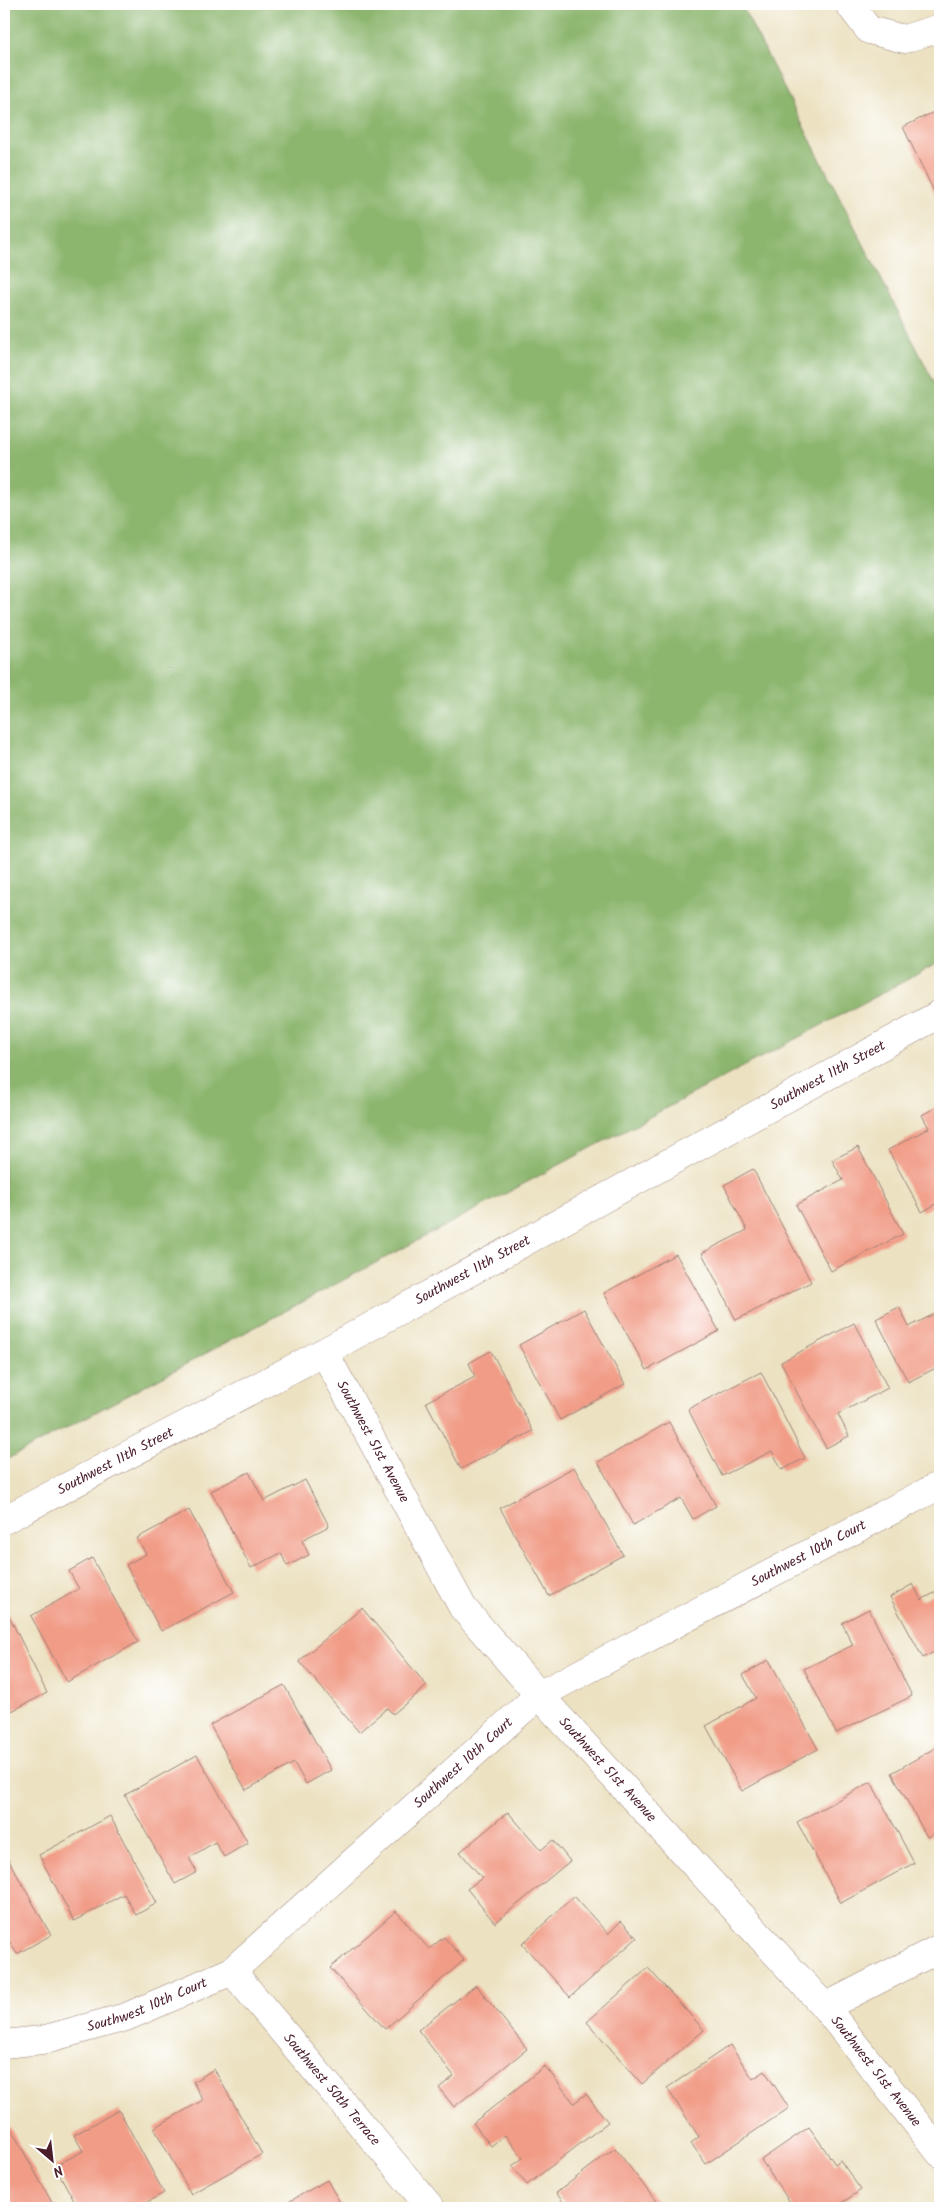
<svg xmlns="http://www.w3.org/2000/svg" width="944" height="2212" viewBox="0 0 944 2212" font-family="Kalam,sans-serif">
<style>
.forest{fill:#8cb66e;stroke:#6b6a4c}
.building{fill:#f19c87}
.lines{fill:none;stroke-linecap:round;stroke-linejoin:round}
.minor-casing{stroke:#9b8076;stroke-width:29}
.minor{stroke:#fff;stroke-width:28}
.labels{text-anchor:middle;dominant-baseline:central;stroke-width:5;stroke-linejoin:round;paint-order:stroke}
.street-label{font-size:14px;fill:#4a1f2b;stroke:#fff}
</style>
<rect width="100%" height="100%" fill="#fff"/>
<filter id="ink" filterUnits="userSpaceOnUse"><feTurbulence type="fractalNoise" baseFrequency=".02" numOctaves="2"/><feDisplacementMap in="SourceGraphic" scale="10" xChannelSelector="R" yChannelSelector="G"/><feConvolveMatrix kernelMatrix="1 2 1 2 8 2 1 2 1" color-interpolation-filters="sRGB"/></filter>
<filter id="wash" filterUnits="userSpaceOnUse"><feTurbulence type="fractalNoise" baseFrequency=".0096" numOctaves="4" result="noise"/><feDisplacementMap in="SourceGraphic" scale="20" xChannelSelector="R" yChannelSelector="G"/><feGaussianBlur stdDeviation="1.12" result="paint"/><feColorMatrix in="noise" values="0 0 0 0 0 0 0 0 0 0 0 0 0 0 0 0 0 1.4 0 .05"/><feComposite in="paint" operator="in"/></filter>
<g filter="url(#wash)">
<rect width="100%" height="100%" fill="#ece2c2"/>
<path class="forest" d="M4,4h737l199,390v568l-936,499z"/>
<g id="blocks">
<path class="building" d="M940,109v95l-37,-77z
M940,1105v97l-18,10 -34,-62 41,-22 -7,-13z
M858,1147l45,87 -72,37 -35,-66 47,-25 -11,-20z
M753,1169l58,113 -75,38 -34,-67 45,-23 -23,-45z
M676,1254l43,77 -72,39 -43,-77z
M899,1307l10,20 31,-16v55l-32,16 -32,-63z
M584,1309l41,75 -65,36 -41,-75z
M854,1323l34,65 -50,26 11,22 -23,12 -45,-86z
M491,1351l42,80 -72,38 -35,-67 49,-25 -6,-14z
M761,1372l44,86 -23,12 -10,-19 -50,25 -34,-67z
M669,1422l47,84 -23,13 -12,-21 -48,27 -35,-63z
M574,1467l49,88 -74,41 -49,-88z
M249,1472l15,29 41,-21 24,46 -27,14 7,15 -22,11 -6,-13 -30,15 -40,-77z
M189,1510l45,82 -73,39 -35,-66 20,-11 -9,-16z
M92,1558l46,84 -71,40 -36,-66 48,-27 -10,-18z
M913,1584l8,16 19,-10v65l-2,-5 -15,8 -33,-61z
M362,1608l65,78 -34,28 -6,-6 -28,24 -60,-71z
M869,1609l43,87 -76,37 -32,-64 49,-24 -11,-22z
M6,1610l41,83 -43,22v-104z
M769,1660l49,89 -76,42 -36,-65 50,-28 -13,-23z
M284,1685l47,85 -25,14 -12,-21 -48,27 -36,-65z
M940,1745v85l-13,7 -35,-64z
M197,1755l51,88 -24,14 -9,-15 -26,16 8,14 -22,12 -50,-89z
M871,1782l43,81 -73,40 -44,-81z
M508,1812l33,38 12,-10 17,21 -75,62 -28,-34 15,-11 -22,-26z
M110,1816l47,87 -21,12 -12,-21 -50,27 -35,-66z
M4,1852l47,83 -34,19 -9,-15 -4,3z
M574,1896l34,38 13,-13 16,17 -67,59 -48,-53z
M396,1911l33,38 15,-12 20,23 -79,69 -55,-61z
M648,1968l56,62 -62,54 -55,-62z
M476,1985l51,64 -73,58 -15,-19 15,-12 -36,-46z
M730,2045l23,34 12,-8 24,37 -83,56 -15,-21 8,-6 -32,-49z
M545,2066l29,37 12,-9 22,28 -81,63 -15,-19 11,-8 -18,-23 -14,11 -18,-23z
M214,2069l48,85 -71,40 -37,-66 49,-28 -10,-18z
M119,2110l45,83 -28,15h-58l-23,-42 28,-15 -9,-16z
M10,2127l45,81h-51v-77z
M809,2127l26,37 5,-4 21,30 -27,18h-40l-33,-48z
M615,2148l43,56 -5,4h-85l-12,-15z
M327,2180l16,28h-65z"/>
</g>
</g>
<g filter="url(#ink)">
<use href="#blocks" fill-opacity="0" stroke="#9b8076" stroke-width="1"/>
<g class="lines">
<g class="minor-casing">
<g id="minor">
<path d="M849,4l20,26 35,9 36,-11"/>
<path id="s1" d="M324,1352l139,256 76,87 286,312 115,146"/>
<path id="s2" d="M4,1520l320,-168 616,-338"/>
<path id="s3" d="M232,1971l199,237"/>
<path d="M825,2007l115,-59"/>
<path id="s4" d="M4,2044l38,-4 84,-23 106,-46 307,-276 401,-210"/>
</g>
</g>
<use href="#minor" class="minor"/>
</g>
</g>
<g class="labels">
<g class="street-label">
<text stroke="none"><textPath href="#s2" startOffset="936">Southwest 11th Street</textPath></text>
<text stroke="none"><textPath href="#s2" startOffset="531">Southwest 11th Street</textPath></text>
<text stroke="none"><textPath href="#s1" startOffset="102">Southwest 51st Avenue</textPath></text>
<text stroke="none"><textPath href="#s2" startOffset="126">Southwest 11th Street</textPath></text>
<text stroke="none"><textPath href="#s4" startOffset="958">Southwest 10th Court</textPath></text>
<text stroke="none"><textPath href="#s4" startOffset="552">Southwest 10th Court</textPath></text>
<text stroke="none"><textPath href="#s1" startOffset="508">Southwest 51st Avenue</textPath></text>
<text stroke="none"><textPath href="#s4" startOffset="149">Southwest 10th Court</textPath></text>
<text stroke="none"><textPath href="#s1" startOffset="912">Southwest 51st Avenue</textPath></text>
<text stroke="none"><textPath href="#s3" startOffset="155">Southwest 50th Terrace</textPath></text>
</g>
</g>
<rect width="944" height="2212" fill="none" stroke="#fff" stroke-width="20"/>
<g transform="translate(52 2160) rotate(152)" stroke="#ffffff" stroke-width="4" paint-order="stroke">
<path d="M0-4L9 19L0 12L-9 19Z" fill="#4a1f2b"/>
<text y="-8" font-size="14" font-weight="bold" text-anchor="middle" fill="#4a1f2b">N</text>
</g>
</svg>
